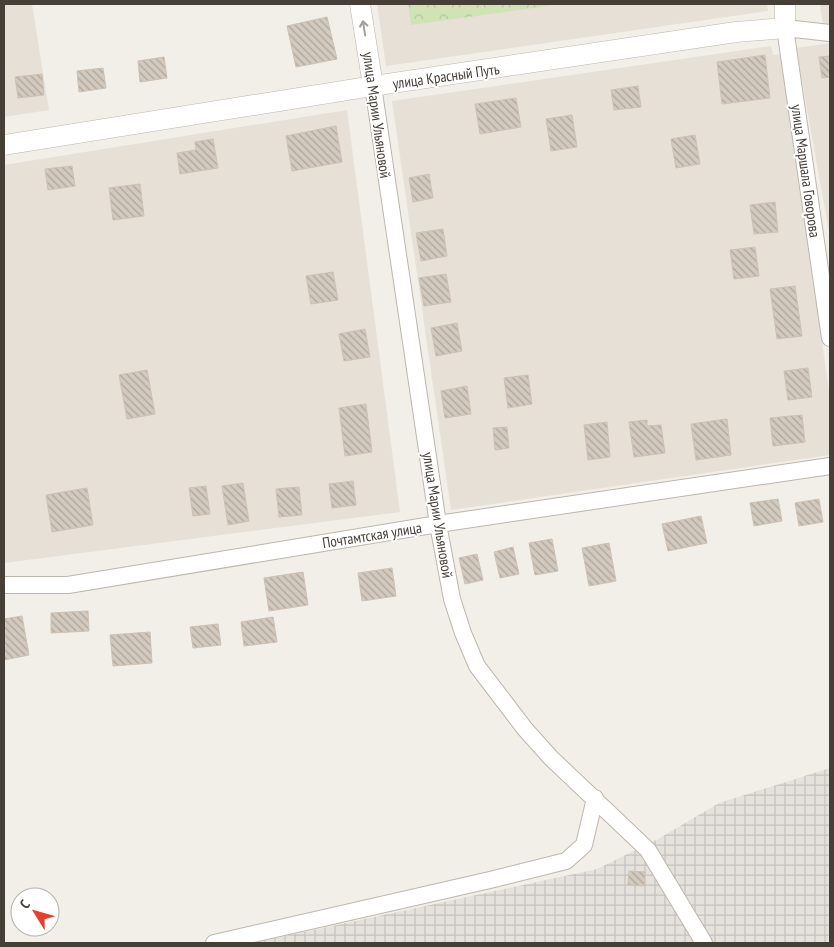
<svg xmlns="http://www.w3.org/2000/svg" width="834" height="947" viewBox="0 0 834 947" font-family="'PT Sans Narrow',sans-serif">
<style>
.residential{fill:#e6e0d7}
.industrial{fill:url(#industrial-grid)}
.park{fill:url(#park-crowns)}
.building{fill:url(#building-back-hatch);stroke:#cdc1b3}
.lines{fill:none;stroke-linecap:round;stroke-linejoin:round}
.minor-casing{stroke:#bdb6ac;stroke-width:18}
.tertiary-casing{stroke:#bdb6ac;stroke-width:21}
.minor{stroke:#fff;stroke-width:16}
.tertiary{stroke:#fff;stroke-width:20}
.oneway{stroke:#a29f9c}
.labels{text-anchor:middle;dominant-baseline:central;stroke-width:4;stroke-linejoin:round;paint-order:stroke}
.street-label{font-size:15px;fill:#453f38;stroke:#fff}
</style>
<defs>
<pattern id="industrial-grid" width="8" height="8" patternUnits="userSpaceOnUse" patternTransform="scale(1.25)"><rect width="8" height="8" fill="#e5e1dd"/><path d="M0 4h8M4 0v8" fill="none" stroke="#c6c2be"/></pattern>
<pattern id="park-crowns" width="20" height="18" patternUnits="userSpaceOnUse" patternTransform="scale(1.25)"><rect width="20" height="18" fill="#d0e3b5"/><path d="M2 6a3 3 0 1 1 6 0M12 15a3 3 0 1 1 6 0" fill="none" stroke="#b4c49c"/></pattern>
<pattern id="building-back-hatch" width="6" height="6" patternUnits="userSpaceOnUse" patternTransform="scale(1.25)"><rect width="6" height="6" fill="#d3cabf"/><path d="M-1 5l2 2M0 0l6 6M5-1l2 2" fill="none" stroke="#ada59c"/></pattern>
</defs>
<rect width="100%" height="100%" fill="#f2efe8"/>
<path class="residential" d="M4,4h28l17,106 -45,7z
M377,4h390l1,7 -382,55z
M820,4h10v20l-7,2z
M830,43v194l-34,-189z
M771,46l2,9 9,-1 48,345v56l-379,55 -59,-409z
M347,110l53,402 -396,51v-398z"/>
<path class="industrial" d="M830,768v175h-577l344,-74 61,-30 61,-36z"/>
<path class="park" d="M408,4h153l-150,21z"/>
<path class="building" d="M327,17l10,42 -41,8 -9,-41z
M765,55l5,43 -48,6 -5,-42z
M830,56v21l-8,1 -3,-21z
M164,57l3,21 -27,4 -2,-21z
M103,68l3,20 -27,4 -2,-21z
M42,74l2,21 -26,3 -3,-21z
M638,86l3,21 -27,3 -3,-20z
M516,98l5,29 -41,7 -5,-30z
M572,115l5,32 -26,4 -5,-32z
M336,126l6,36 -50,9 -6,-35z
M695,135l5,29 -24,4 -5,-29z
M213,139l5,29 -38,6 -3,-21 19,-3 -1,-8z
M72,166l3,20 -27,4 -3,-21z
M429,174l4,24 -20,4 -4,-24z
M140,184l4,32 -31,4 -4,-32z
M775,202l3,30 -24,2 -4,-29z
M443,229l4,27 -26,5 -5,-28z
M755,247l4,29 -25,3 -4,-29z
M333,272l5,28 -27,4 -5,-28z
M446,274l5,28 -27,4 -5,-28z
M795,286l7,50 -25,3 -7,-50z
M457,323l5,28 -26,5 -5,-28z
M365,329l5,28 -26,4 -5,-27z
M808,368l4,29 -24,3 -4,-29z
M147,370l8,44 -28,5 -8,-44z
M528,375l4,29 -24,4 -4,-30z
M467,386l4,28 -26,4 -4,-27z
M366,404l6,48 -27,4 -6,-48z
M802,415l3,27 -32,4 -3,-28z
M727,419l4,36 -35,5 -5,-36z
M647,420v6l14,-1 4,28 -31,4 -5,-35z
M607,422l3,35 -22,3 -4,-35z
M507,427l2,21 -14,2 -2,-22z
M353,481l3,24 -24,3 -3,-24z
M243,483l6,38 -21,4 -6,-39z
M206,486l4,28 -17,2 -4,-28z
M299,487l3,28 -23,2 -3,-28z
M87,488l6,37 -41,7 -6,-37z
M778,499l4,22 -28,5 -4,-23z
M819,499l4,23 -24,4 -4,-23z
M701,516l6,27 -39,8 -6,-27z
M552,539l6,32 -23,4 -6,-32z
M609,543l7,38 -27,5 -7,-38z
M513,547l6,27 -19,4 -6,-26z
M477,554l6,26 -18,4 -6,-26z
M392,568l4,28 -34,5 -4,-28z
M303,572l5,33 -39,6 -5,-33z
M88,611l1,20 -38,2v-20z
M22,616l7,39 -25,5v-41z
M273,617l4,25 -33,4 -3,-24z
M218,624l3,21 -28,3 -3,-21z
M150,632l2,31 -39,3 -3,-31z
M629,871l16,1 -1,14 -16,-1z"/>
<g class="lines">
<g class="minor-casing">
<path id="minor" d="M830,33l-45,-5 45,310
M373,86l65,438 14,75 11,34 14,33 48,63 26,29 97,92 56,93
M4,585h64l370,-61 392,-58
M214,943l276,-63 76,-19 18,-16 11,-47"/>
</g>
<g class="tertiary-casing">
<path id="tertiary" d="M360,4l13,82
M4,145l369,-59 363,-54 49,-4v-24"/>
</g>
<use href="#minor" class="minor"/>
<use href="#tertiary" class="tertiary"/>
</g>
<defs><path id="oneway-shaft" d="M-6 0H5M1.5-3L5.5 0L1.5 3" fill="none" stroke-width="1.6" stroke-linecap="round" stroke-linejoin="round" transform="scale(1.25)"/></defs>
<use class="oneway" href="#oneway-shaft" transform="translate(364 28) rotate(-99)"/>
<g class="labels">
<g class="street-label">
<text transform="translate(446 76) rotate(-8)">улица Красный Путь</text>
<text transform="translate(377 115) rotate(82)">улица Марии Ульяновой</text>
<text transform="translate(806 171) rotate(82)">улица Маршала Говорова</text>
<text transform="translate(438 515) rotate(81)">улица Марии Ульяновой</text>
<text transform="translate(372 535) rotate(-9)">Почтамтская улица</text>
</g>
</g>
<rect width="834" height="947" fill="none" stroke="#453f38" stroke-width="10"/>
<g transform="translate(35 912) rotate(307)"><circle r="24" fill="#ffffff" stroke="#b5b2af"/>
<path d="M0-4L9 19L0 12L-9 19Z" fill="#e53f2d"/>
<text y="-8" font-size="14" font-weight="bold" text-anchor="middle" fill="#453f38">С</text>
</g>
</svg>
